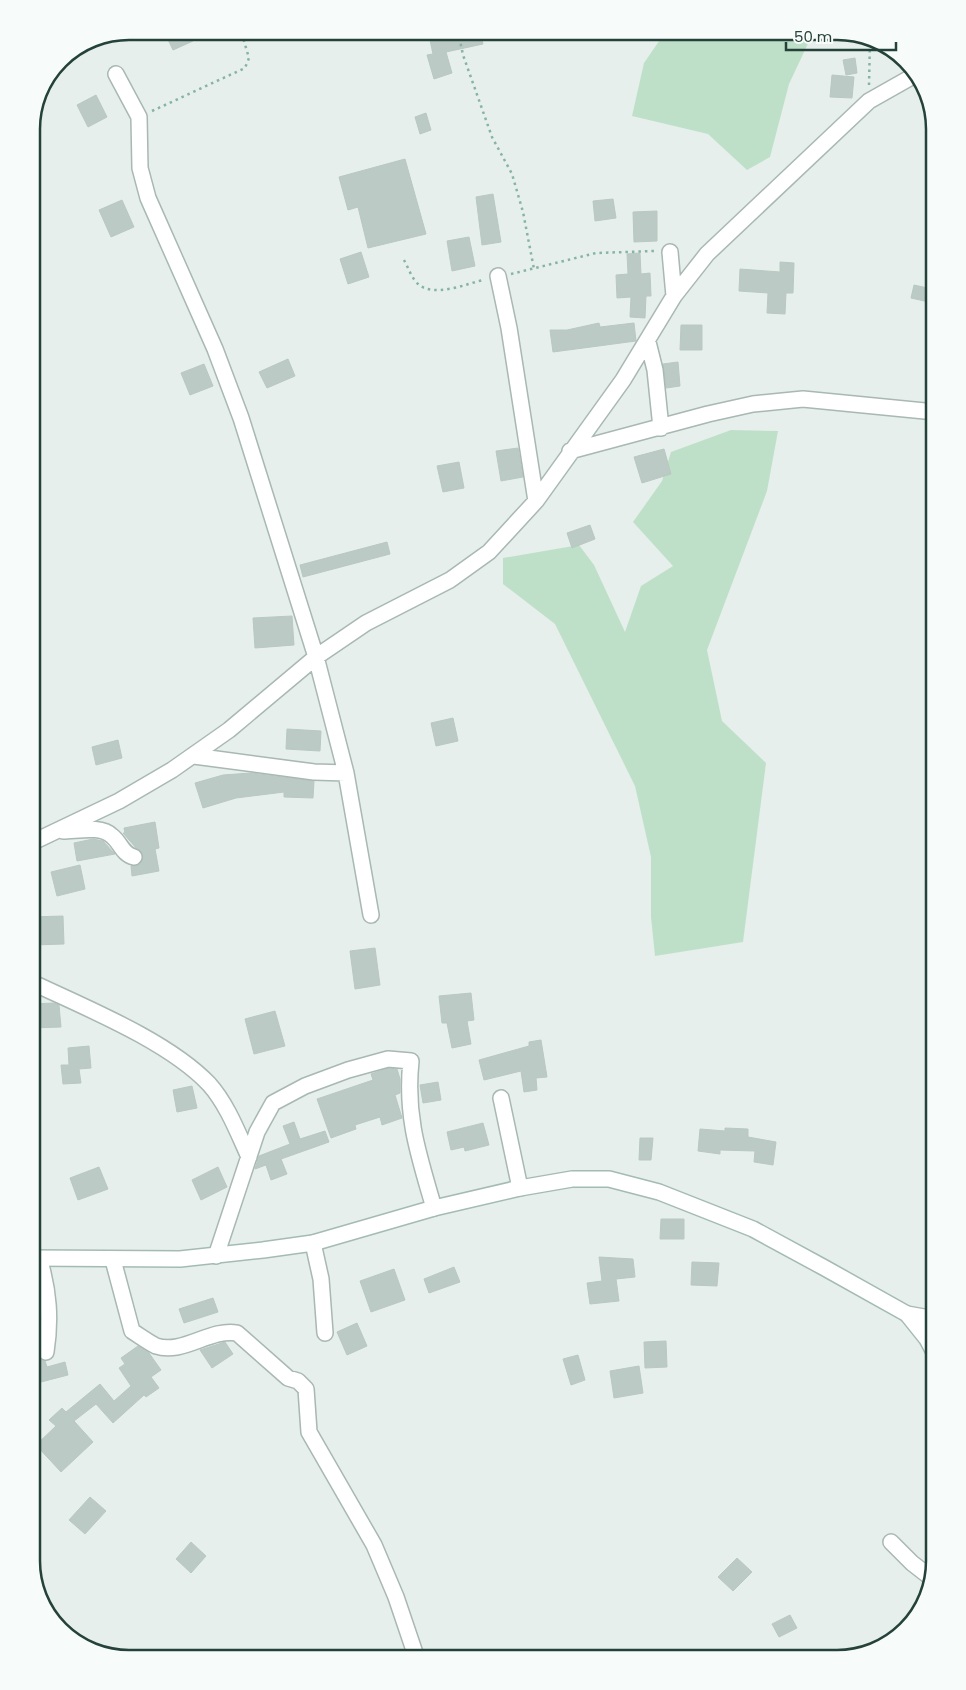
<svg xmlns="http://www.w3.org/2000/svg" width="966" height="1690" viewBox="0 0 966 1690" font-family="Poppins,sans-serif">
<style>
.green{fill:#bfe0c8}
.building{fill:#bbcac4;stroke:#b8c9c2}
.lines{fill:none;stroke-linecap:round;stroke-linejoin:round}
.minor-casing{stroke:#a8b8b2;stroke-width:18}
.secondary-casing{stroke:#a4bbb3;stroke-width:18}
.path{stroke:#86b3a5;stroke-width:2.5;stroke-dasharray:2.5 4;stroke-linecap:butt}
.minor{stroke:#fff;stroke-width:15}
.secondary{stroke:#fff;stroke-width:15}
.rim{fill:none;stroke:#24423a;stroke-width:2.5}
</style>
<rect width="100%" height="100%" fill="#e6efeb"/>
<path class="green" d="M666,31h145l1,4 -23,49 -19,73 -23,13 -39,-36 -76,-18 12,-53z
M731,430l47,1 -11,60 -60,159 15,71 44,42 -23,179 -88,14 -4,-39v-60l-16,-71 -80,-162 -52,-40v-26l76,-13 15,20 31,67 16,-46 32,-20 -40,-44 29,-41 9,-29z"/>
<path class="building" d="M164,31h24l5,10 -20,9z
M428,31h52l3,13 -37,8 6,21 -18,6 -7,-24 6,-1z
M855,58l2,15 -11,2 -3,-15z
M832,75l22,2 -2,21 -22,-1z
M96,95l11,22 -19,10 -11,-22z
M426,113l5,17 -11,4 -5,-17z
M405,159l21,75 -58,14 -10,-41 -10,3 -9,-33z
M493,194l8,48 -19,3 -6,-48z
M613,199l3,19 -21,3 -2,-20z
M122,200l12,27 -23,10 -12,-27z
M657,211v30l-23,1 -1,-30z
M469,237l6,29 -23,5 -5,-30z
M361,252l8,25 -21,7 -8,-25z
M640,253l1,21 9,-1 1,23h-5l-1,22 -15,-1 1,-20 -14,1 -1,-23 12,-1 -1,-20z
M780,262l14,1 -1,30h-7l-1,21 -18,-1 1,-20 -29,-2 1,-22 40,3z
M914,285l18,4 -3,13 -18,-4z
M599,323l1,4 34,-4 2,18 -83,11 -3,-22h17z
M681,325h21v25h-22z
M288,359l7,17 -28,12 -8,-16z
M678,362l2,24 -14,2 -3,-24z
M204,364l9,22 -23,9 -9,-22z
M518,448l5,29 -22,4 -5,-30z
M664,449l7,25 -29,9 -8,-26z
M459,462l5,26 -21,4 -6,-26z
M590,525l5,14 -23,9 -5,-15z
M387,542l3,12 -87,23 -3,-12z
M292,616l2,29 -39,3 -2,-30z
M453,718l5,23 -22,5 -5,-23z
M287,729l34,2 -1,20 -34,-2z
M118,740l4,18 -26,7 -4,-18z
M251,773l63,8 -1,17 -29,-1v-5l-48,6 -33,10 -8,-25 28,-8z
M155,822l4,26 -4,1 4,22 -27,5 -1,-10 9,-2 3,-8 -20,-23h2l-1,-5z
M93,839l10,2 12,13 -38,7 -3,-18z
M80,865l5,24 -28,7 -6,-24z
M63,916l1,28 -32,1 -1,-28z
M375,948l5,37 -25,4 -5,-38z
M471,993l3,27 -7,1 4,23 -19,4 -5,-25h-5l-3,-27z
M54,1003l5,2 2,22 -30,1v-24z
M275,1011l10,35 -31,8 -9,-35z
M541,1040l6,37 -11,1 1,12 -13,2 -3,-21 -37,9 -5,-20 50,-14v-4z
M89,1046l2,22 -12,1 2,14 -18,1 -2,-19h8l-1,-17z
M389,1068l8,1 3,10v14l-5,2 7,23 -20,7 -2,-8 -25,8 1,4 -25,9 -14,-39 56,-19 -2,-6z
M438,1082l3,18 -18,3 -3,-18z
M192,1086l5,22 -20,4 -4,-22z
M294,1122l6,17 25,-8 4,11 -48,17 6,15 -16,6 -5,-15 -11,4 4,-13 31,-12 -7,-18z
M483,1123l6,22 -24,6 -1,-4 -13,3 -4,-18z
M725,1128l23,1v8l28,5 -3,23 -19,-3 1,-11 -35,-1v4l-22,-3 2,-22 25,2z
M640,1138h13l-2,22h-12z
M99,1167l9,22 -30,11 -8,-22z
M218,1167l9,20 -26,13 -9,-20z
M661,1219h23v20h-24z
M599,1257l34,2 2,18 -19,2 3,22 -29,3 -3,-21 15,-2z
M692,1262l27,1 -2,23 -26,-1z
M454,1267l6,15 -31,11 -5,-14z
M394,1269l11,31 -34,12 -11,-31z
M213,1298l5,14 -34,11 -5,-14z
M357,1323l10,23 -20,9 -10,-23z
M31,1329l7,15 -1,11 3,4 5,2 2,6 18,-5 3,13 -31,8 -6,-26z
M666,1341l1,26 -22,1 -1,-26z
M225,1342l8,12 -21,14 -12,-18z
M138,1346l11,7 12,17 -10,7 8,11 -13,9 -2,-2 -31,28 -17,-19 -22,17 19,21 -32,30 -25,-27 20,-19 -7,-6 13,-12 4,4 34,-28 14,17 17,-15 -12,-18 6,-4 -4,-6z
M578,1355l7,25 -14,5 -8,-26z
M639,1366l4,27 -29,5 -4,-27z
M90,1497l16,14 -21,23 -16,-14z
M191,1542l15,14 -15,17 -15,-14z
M737,1558l15,14 -19,19 -15,-14z
M790,1615l7,13 -18,9 -7,-13z"/>
<g class="lines">
<g class="minor-casing">
<path id="minor" d="M116,74l23,43 1,51 8,30 67,151 26,69 75,239 30,116 25,142
M670,252l4,44
M498,276l11,52 27,173
M648,342l7,28 6,58
M570,451l138,-37 45,-10 50,-5 132,13
M194,756l120,16 32,1
M63,831c14,0 38,-6 49,5 9,7 10,18 22,21
M31,843l88,-42 53,-31 57,-40 87,-73 50,-34 84,-43 39,-28 47,-51 87,-121 51,-84 33,-42 162,-153 46,-26
M31,982c55,26 137,59 178,102 18,20 29,49 40,73
M501,1098l19,90
M313,1243l8,36 4,54
M216,1256l41,-124 16,-29 32,-17 43,-16 40,-11 23,2c-6,56 8,95 23,147
M39,1258c10,33 12,61 7,94
M113,1260l19,71c8,5 16,11 24,15 27,9 54,-18 81,-13l51,45 10,3 8,8 3,43 65,113 22,52 21,62
M907,1314l28,5
M891,1542l21,21 18,14"/>
</g>
<g class="secondary-casing">
<path id="secondary" d="M31,1258l149,1 83,-9 50,-7 121,-35 86,-20 52,-9h37l50,13 94,37 70,38 84,47 20,25 8,15"/>
</g>
<path class="path" d="M458,31l5,24 29,82 20,37 11,38 11,57
M869,85l1,-45
M152,111l93,-43 4,-10 -8,-27
M404,260c4,7 8,19 14,24 16,14 48,0 65,-4
M511,274l85,-21 59,-2"/>
<use href="#minor" class="minor"/>
<use href="#secondary" class="secondary"/>
</g>
<path d="M0 0H966V1690H0ZM129 40H837A89 89 0 0 1 926 129V1561A89 89 0 0 1 837 1650H129A89 89 0 0 1 40 1561V129A89 89 0 0 1 129 40Z" fill="#f7fbf9" fill-rule="evenodd"/>
<path class="rim" d="M129 40H837A89 89 0 0 1 926 129V1561A89 89 0 0 1 837 1650H129A89 89 0 0 1 40 1561V129A89 89 0 0 1 129 40Z"/>
<path d="M786 42v8h110v-8" fill="none" stroke="#24423a" stroke-width="2.5"/>
<text x="794" y="42" font-size="15" fill="#24423a" stroke="#f7fbf9" stroke-width="4" paint-order="stroke">50 m</text>
</svg>
